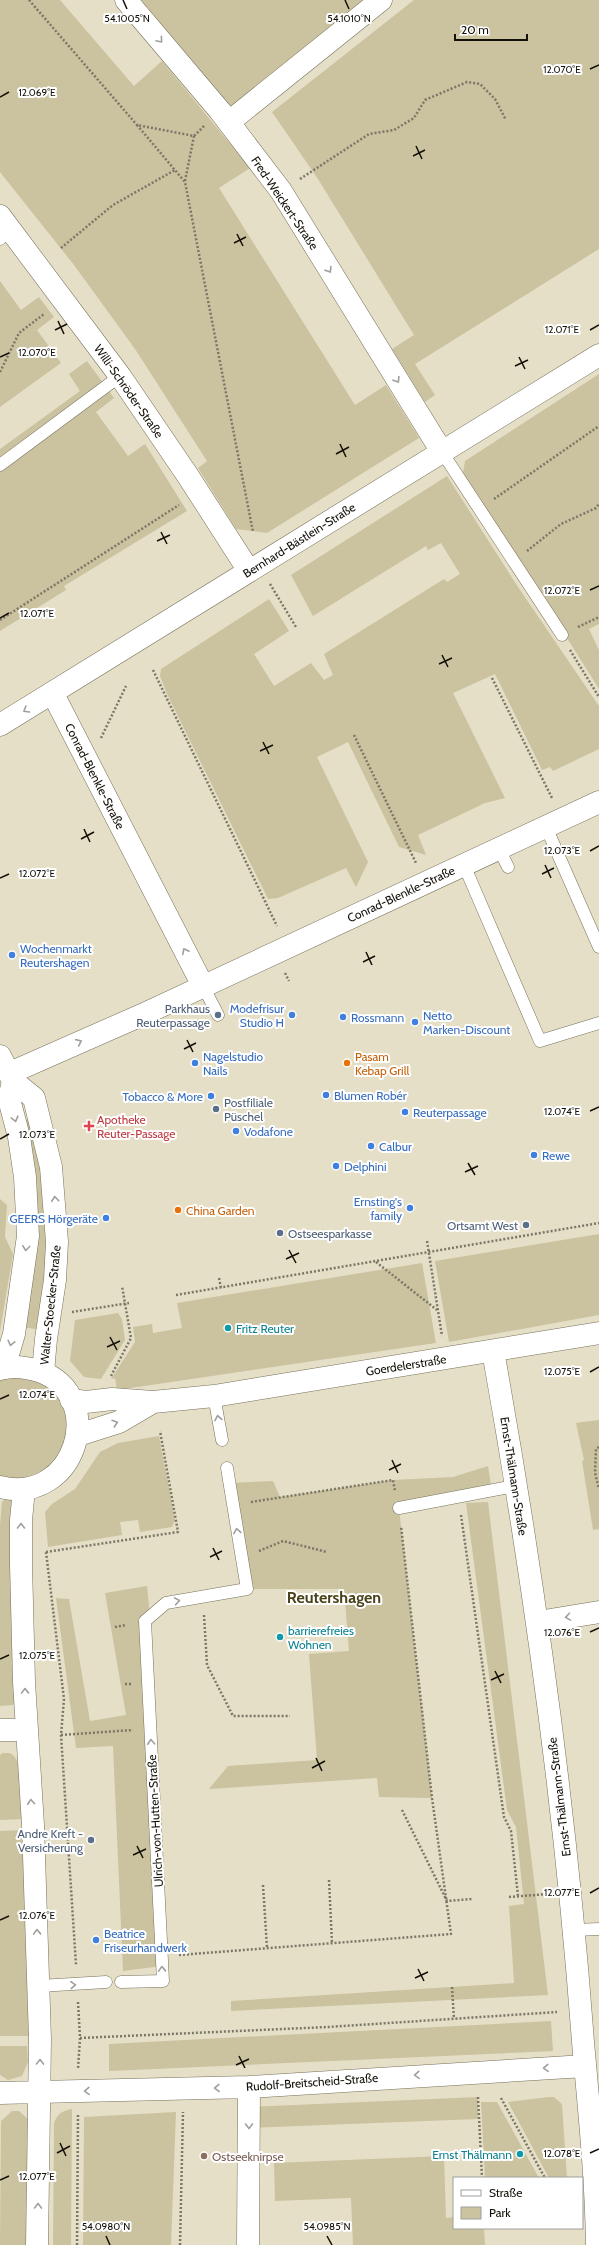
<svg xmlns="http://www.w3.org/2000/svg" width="599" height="2245" viewBox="0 0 599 2245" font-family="Cabin,sans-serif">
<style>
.green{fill:#cbc29f}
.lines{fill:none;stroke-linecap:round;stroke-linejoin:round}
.service-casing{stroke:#76705a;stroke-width:13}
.minor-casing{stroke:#76705a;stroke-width:23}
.tertiary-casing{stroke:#76705a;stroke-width:23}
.path{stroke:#7b7767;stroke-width:2.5;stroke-dasharray:2 2;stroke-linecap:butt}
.service{stroke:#fff;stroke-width:12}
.minor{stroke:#fff;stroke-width:22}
.tertiary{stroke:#fff;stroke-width:22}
.oneway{stroke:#a09f9c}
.ticks{fill:none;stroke:#121007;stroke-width:1.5}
.shop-dot{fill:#3f7fe0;stroke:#fff;stroke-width:1.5}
.service-dot{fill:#5c6f8a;stroke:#fff;stroke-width:1.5}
.food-dot{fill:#e8710a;stroke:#fff;stroke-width:1.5}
.health-dot{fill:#e0444e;stroke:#fff;stroke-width:1.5}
.culture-dot{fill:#0f9aa8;stroke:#fff;stroke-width:1.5}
.education-dot{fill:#8d6e63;stroke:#fff;stroke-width:1.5}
.labels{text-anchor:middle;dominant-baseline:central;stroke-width:4;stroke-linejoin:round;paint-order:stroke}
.street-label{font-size:12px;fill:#121007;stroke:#fff}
.shop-label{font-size:12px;fill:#366cbe;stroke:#fff;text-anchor:start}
.service-label{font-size:12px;fill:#4e5e75;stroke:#fff;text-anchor:end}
.food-label{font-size:12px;fill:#c56008;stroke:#fff;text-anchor:start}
.health-label{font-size:12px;fill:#be3a42;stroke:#fff;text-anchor:start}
.culture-label{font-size:12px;fill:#0d838f;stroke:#fff;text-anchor:start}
.education-label{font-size:12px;fill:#785e54;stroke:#fff;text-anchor:start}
.district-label{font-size:16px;font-weight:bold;fill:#494118;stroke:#fff}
.ticks-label{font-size:10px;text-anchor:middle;fill:#121007;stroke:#fff;stroke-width:4;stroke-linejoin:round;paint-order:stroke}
</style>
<rect width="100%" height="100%" fill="#e5dfc7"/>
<path class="green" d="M0,0h60l74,86 28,-25 88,107 -31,20 136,217 31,-20 33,53 -152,95 -31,-4 -38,-61 9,-7 -72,-112 -61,-84 -74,-93z
M126,0h255l-152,122z
M414,0h185v249l-184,115 20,31 -10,7 -33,-53 22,-14 -96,-156 -46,-67z
M0,281l21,29 18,-13 15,20 -17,13 24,33 -61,44z
M87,361l27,37 -18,14 32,44 17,-12 42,67 -123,75 2,4 -66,41v-182l80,-58 -11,-17z
M599,374v250l-10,5 10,21v39l-136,-216 2,-12z
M447,476l69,108 83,122v43l-46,22 -3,-4 -8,3 -47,-96 -42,19 52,105 -20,5 -67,32 8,20 -27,-8 -51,-105 -31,15 51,105 -12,25 -10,-19 -68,30 -10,1 -101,-205 -7,-18 1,-7 108,-70 20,32 -35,23 20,32 37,-23 13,17 9,-5 -9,-21 120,-75 3,3 13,-8 -19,-31 -13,7 -2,-4 -113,70 -22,-41z
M32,1118l8,32 8,92 -9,88 -15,-3 -2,-206z
M0,1199l7,6 -2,32 8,17 -13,77z
M599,1234v81l-150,27 -14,-81z
M422,1263l14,80 -319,47 -2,-12 -4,1 24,-37 -2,-15 19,-3 1,9 29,-5 -5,-25z
M118,1313l4,6 3,21 -24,39 -17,-2 -14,-16 5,-41z
M22,1375c9,4 20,7 28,13 6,5 10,14 13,20 11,27 -5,61 -33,69 -10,3 -20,2 -30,0v-100z
M599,1420v109l-6,1 -11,-69 2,-1 -8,-37z
M159,1436l16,84 -3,7 -32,5 -2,-12 -18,2 2,13 -74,12 -3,-35 7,-8 23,-15 25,-37 18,-9z
M488,1466l4,25 -93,18 33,289 -53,-1 -2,-19 -168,11 19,-23 89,-6 -8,-106 40,-3 -5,-62h-97l-18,-106 44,-2 7,16 113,-17 60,-3z
M5,1499l8,1 4,201 -4,4 -13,1v-181l2,-23z
M488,1502l60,493 -317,16v-10l283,-18 -5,-77 15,-2 -8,-77 -9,-17 -41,-307z
M147,1586l3,30 12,350 -39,5 -10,-225 -37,2 -20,-150 13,1 21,122 36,-6 -21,-122z
M2,1753c4,0 9,-1 12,3 9,11 9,49 11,63l-25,1v-65z
M24,1830l7,206h-31v-205z
M551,2021l2,30 -444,20v-27z
M0,2046h27l1,16 -6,14 -14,4 -8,-5z
M478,2097v22l-229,9 1,-21z
M549,2097h5l8,7 5,74h-18l-41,-76z
M481,2102h16l42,76h-54z
M72,2109l-1,136h-18l1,-122c4,-10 8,-12 18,-14z
M12,2111h7l10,9v125h-29l1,-124z
M176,2112l-5,133h-88l1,-128z
M444,2156l2,62 8,-1v11h30l1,17h-132l-2,-47 -76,3 -1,-38z"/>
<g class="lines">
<g class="service-casing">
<path id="service" d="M0,239l11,-10
M442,452l120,183
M0,465l120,-89
M546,827l53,120
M499,849l9,18
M464,865l76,176 59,-18
M203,986l15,29
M214,1396l8,44
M399,1508l116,-22
M574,1930l25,-1
M121,1982l42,-1 -18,-360 21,-18 81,-14 -20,-121
M39,1986l67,-4"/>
</g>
<g class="minor-casing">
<path id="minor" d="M126,0l94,111 61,80 161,261
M229,122l152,-122
M0,216l120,160 68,100 61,95
M53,694l150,292
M0,725l599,-370
M0,1056l13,25 21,17 17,69 6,75 -2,38 -9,59 -3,33
M10,1073l134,-59 455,-212
M493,1351c41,229 73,460 90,691 6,67 13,135 14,203
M4,1368l10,-34 14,-98 -3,-59 -6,-40 -10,-38 4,-18
M538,1622l61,-10
M39,2092l210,-5 336,-21
M248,2245l1,-158"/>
</g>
<g class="tertiary-casing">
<path id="tertiary" d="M0,1369c13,-4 26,-2 39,2 70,25 37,135 -39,116
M71,1400l15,2 26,-3 41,3 61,-6 385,-63
M78,1435l41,-13 34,-20
M24,1489l-3,31v44l3,118 9,143 7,214 -3,206
M0,1730h26
M0,2093l39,-1"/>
</g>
<path class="path" d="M29,0l108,125
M204,126l-10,10 -57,-11 48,57 68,350
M300,179l69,-45 25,-4 20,-12 11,-18 42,-18 13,2 15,15 11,21
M185,181l9,-45
M61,248l52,-43 62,-35
M0,372l19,-39 25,-19
M494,499l105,-73
M527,551l34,-27 35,-16 3,-4
M270,584l26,43
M0,620l179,-115
M578,627l21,-10
M570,650l29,47
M153,670l124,256
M492,678l60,120
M354,735l62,128
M101,738l25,-52
M285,973l4,8
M427,1241l15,95
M376,1262l61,48
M219,1278l2,10
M176,1295l423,-72
M72,1312l57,-9
M111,1376l20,-38 -9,-52
M599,1447l-3,2 -1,24 4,16
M251,1502l142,-22 2,11
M461,1515l43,302 7,14 7,65
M259,1551l24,-10 44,11
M46,1552l18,147 -3,36 15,230
M46,1552l132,-20 -18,-101
M204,1615l3,50 26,51h57
M115,1627l11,-2
M125,1684h6
M61,1735l72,-5
M402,1810l45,91 25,-2
M329,1880l3,63
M263,1885l4,63
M509,1897l39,-3
M179,1955l272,-21 -19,-136 -31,-272
M452,1987l2,32
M78,2002l2,36 -2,31
M80,2038l248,-11 229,-15
M478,2097l4,81
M501,2098l44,80
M77,2245l1,-131
M180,2245l3,-133"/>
<use href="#service" class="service"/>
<use href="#minor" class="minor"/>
<use href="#tertiary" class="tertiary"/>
</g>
<defs><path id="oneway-chevron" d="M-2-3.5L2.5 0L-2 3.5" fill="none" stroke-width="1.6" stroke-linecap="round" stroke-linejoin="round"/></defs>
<g class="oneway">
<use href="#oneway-chevron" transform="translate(160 40) rotate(50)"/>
<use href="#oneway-chevron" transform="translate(329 270) rotate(58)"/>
<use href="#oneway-chevron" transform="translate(397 380) rotate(58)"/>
<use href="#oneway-chevron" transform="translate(26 710) rotate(149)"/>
<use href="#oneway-chevron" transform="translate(185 951) rotate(-117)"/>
<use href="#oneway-chevron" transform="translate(79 1042) rotate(-24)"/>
<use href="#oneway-chevron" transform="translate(15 1119) rotate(75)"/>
<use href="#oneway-chevron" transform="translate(55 1199) rotate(-95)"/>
<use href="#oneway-chevron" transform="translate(26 1248) rotate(97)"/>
<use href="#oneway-chevron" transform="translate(11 1343) rotate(104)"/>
<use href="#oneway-chevron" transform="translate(218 1418) rotate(-100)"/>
<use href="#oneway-chevron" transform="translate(115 1423) rotate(-18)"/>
<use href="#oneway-chevron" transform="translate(21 1526) rotate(-90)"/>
<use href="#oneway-chevron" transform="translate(237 1531) rotate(-100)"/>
<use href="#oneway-chevron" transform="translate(177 1601) rotate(-10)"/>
<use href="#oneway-chevron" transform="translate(568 1617) rotate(171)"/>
<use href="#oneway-chevron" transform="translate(25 1691) rotate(-92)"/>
<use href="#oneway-chevron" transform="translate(151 1742) rotate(-93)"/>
<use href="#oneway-chevron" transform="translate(31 1802) rotate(-94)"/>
<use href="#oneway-chevron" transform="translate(37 1932) rotate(-92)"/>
<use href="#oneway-chevron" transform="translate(162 1969) rotate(-92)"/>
<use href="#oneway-chevron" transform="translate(73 1985) rotate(-3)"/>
<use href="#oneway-chevron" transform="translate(40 2062) rotate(-89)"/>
<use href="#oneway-chevron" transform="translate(546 2068) rotate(177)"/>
<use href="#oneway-chevron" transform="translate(417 2075) rotate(176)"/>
<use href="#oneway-chevron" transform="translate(217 2088) rotate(178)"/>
<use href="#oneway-chevron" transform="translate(87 2091) rotate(178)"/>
<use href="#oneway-chevron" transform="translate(249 2126) rotate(90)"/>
<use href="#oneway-chevron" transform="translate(38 2206) rotate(-89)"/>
</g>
<path class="ticks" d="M123,0l4,9M345,0l4,9M590,69l9,-4M0,97l9,-5M416,146l6,13M413,156l12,-6M237,234l6,12M234,243l12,-6M58,321l6,13M55,330l12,-6M590,330l9,-5M0,357l9,-4M519,357l6,12M515,366l13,-6M340,444l6,13M336,454l13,-7M161,532l6,12M157,541l13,-6M590,590l9,-4M0,618l9,-5M442,655l6,12M439,664l13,-6M263,742l6,12M260,751l13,-6M84,829l6,13M81,839l13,-7M590,851l9,-5M545,865l6,13M542,874l12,-6M0,878l9,-4M366,952l6,13M363,962l12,-6M187,1040l6,12M184,1049l12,-6M590,1111l9,-4M0,1139l9,-5M468,1163l7,12M465,1172l13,-6M289,1250l7,13M286,1259l13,-6M110,1337l7,13M107,1347l13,-6M590,1372l9,-5M0,1399l9,-4M392,1460l6,13M389,1470l12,-6M213,1548l6,12M210,1557l12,-6M590,1632l9,-4M0,1659l9,-4M495,1671l6,12M491,1680l13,-6M316,1758l6,13M312,1768l13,-7M137,1846l6,12M133,1855l13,-6M590,1893l9,-5M0,1920l9,-4M418,1969l6,12M415,1978l13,-6M239,2056l6,12M236,2065l13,-6M60,2143l6,13M57,2153l13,-7M590,2153l9,-4M0,2180l9,-4M106,2236l4,9M327,2236l5,9"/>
<g class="shop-dot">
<circle cx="12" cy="955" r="4"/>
<circle cx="292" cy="1015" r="4"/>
<circle cx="343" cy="1017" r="4"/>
<circle cx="415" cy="1022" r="4"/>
<circle cx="195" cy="1063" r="4"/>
<circle cx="326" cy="1095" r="4"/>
<circle cx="211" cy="1096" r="4"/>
<circle cx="405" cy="1112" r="4"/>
<circle cx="236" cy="1131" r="4"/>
<circle cx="371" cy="1146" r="4"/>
<circle cx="534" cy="1155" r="4"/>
<circle cx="336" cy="1166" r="4"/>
<circle cx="410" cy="1208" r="4"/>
<circle cx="106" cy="1218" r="4"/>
<circle cx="96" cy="1940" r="4"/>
</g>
<g class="service-dot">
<circle cx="218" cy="1015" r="4"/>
<circle cx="216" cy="1109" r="4"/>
<circle cx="526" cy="1225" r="4"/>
<circle cx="280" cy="1233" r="4"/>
<circle cx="91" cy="1840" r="4"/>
</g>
<g class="food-dot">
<circle cx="347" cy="1063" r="4"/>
<circle cx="178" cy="1210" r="4"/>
</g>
<path class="health-dot" d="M87 1120h4v4h4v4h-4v4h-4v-4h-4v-4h4z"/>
<g class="culture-dot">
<circle cx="228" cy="1328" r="4"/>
<circle cx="280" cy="1637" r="4"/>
<circle cx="520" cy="2154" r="4"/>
</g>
<circle class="education-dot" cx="204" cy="2156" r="4"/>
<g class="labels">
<g class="street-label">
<text transform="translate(285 203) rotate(56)">Fred-Weickert-Straße</text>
<text transform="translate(129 391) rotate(55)">Willi-Schröder-Straße</text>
<text transform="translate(299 540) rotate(-32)">Bernhard-Bästlein-Straße</text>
<text transform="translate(95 776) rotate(63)">Conrad-Blenkle-Straße</text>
<text transform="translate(401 894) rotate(-25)">Conrad-Blenkle-Straße</text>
<text transform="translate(50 1305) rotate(-84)">Walter-Stoecker-Straße</text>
<text transform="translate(406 1365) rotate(-9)">Goerdelerstraße</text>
<text transform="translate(514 1476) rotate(81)">Ernst-Thälmann-Straße</text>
<text transform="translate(559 1797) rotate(-97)">Ernst-Thälmann-Straße</text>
<text transform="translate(155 1821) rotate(-93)">Ulrich-von-Hutten-Straße</text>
<text transform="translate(312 2082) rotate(-4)">Rudolf-Breitscheid-Straße</text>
</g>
<g class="shop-label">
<text x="20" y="948">Wochenmarkt<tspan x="20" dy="14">Reutershagen</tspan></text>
<text x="284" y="1008" text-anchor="end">Modefrisur<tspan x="284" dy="14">Studio H</tspan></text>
<text x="423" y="1015">Netto<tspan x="423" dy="14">Marken-Discount</tspan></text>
<text x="351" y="1017">Rossmann</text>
<text x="203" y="1056">Nagelstudio<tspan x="203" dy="14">Nails</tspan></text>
<text x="334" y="1095">Blumen Robér</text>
<text x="203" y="1096" text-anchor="end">Tobacco &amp; More</text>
<text x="413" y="1112">Reuterpassage</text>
<text x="244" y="1131">Vodafone</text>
<text x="379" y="1146">Calbur</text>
<text x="542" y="1155">Rewe</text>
<text x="344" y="1166">Delphini</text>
<text x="402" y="1201" text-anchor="end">Ernsting's<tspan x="402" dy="14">family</tspan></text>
<text x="98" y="1218" text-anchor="end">GEERS Hörgeräte</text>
<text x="104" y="1933">Beatrice<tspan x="104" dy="14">Friseurhandwerk</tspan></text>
</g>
<g class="service-label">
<text x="210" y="1008">Parkhaus<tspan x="210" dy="14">Reuterpassage</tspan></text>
<text x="224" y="1102" text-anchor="start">Postfiliale<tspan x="224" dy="14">Püschel</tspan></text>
<text x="518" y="1225">Ortsamt West</text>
<text x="288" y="1233" text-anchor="start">Ostseesparkasse</text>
<text x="83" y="1833">Andre Kreft -<tspan x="83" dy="14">Versicherung</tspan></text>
</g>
<g class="food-label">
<text x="355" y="1056">Pasam<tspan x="355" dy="14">Kebap Grill</tspan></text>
<text x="186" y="1210">China Garden</text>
</g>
<g class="health-label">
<text x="97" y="1119">Apotheke<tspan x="97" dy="14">Reuter-Passage</tspan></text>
</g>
<g class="culture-label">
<text x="236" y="1328">Fritz Reuter</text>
<text x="288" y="1630">barrierefreies<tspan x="288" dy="14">Wohnen</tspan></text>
<text x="512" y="2154" text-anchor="end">Ernst Thälmann</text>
</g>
<g class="education-label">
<text x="212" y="2156">Ostseeknirpse</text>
</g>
<g class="district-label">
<text x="334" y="1597">Reutershagen</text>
</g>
</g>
<g class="ticks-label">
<text x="127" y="22">54.1005°N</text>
<text x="349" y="22">54.1010°N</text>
<text x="562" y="73">12.070°E</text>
<text x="37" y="96">12.069°E</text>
<text x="562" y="333">12.071°E</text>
<text x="37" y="356">12.070°E</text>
<text x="562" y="594">12.072°E</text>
<text x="37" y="617">12.071°E</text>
<text x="562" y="854">12.073°E</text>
<text x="37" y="877">12.072°E</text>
<text x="562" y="1115">12.074°E</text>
<text x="37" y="1138">12.073°E</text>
<text x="562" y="1375">12.075°E</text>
<text x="37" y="1398">12.074°E</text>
<text x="562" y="1636">12.076°E</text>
<text x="37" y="1659">12.075°E</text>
<text x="562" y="1896">12.077°E</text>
<text x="37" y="1919">12.076°E</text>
<text x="562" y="2157">12.078°E</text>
<text x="37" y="2180">12.077°E</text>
<text x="106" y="2230">54.0980°N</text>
<text x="327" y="2230">54.0985°N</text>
</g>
<rect x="453" y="2177" width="130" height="52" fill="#ffffff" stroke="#a09f9c"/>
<rect x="461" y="2190" width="20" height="6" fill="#ffffff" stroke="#a09f9c"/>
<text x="489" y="2197" font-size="12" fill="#121007">Straße</text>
<rect x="461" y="2207" width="20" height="12" fill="#cbc29f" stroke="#a09f9c"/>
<text x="489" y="2217" font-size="12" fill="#121007">Park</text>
<path d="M455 34v6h72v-6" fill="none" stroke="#121007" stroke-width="2"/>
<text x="461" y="34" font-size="12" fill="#121007" stroke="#ffffff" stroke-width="3" paint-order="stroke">20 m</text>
</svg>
